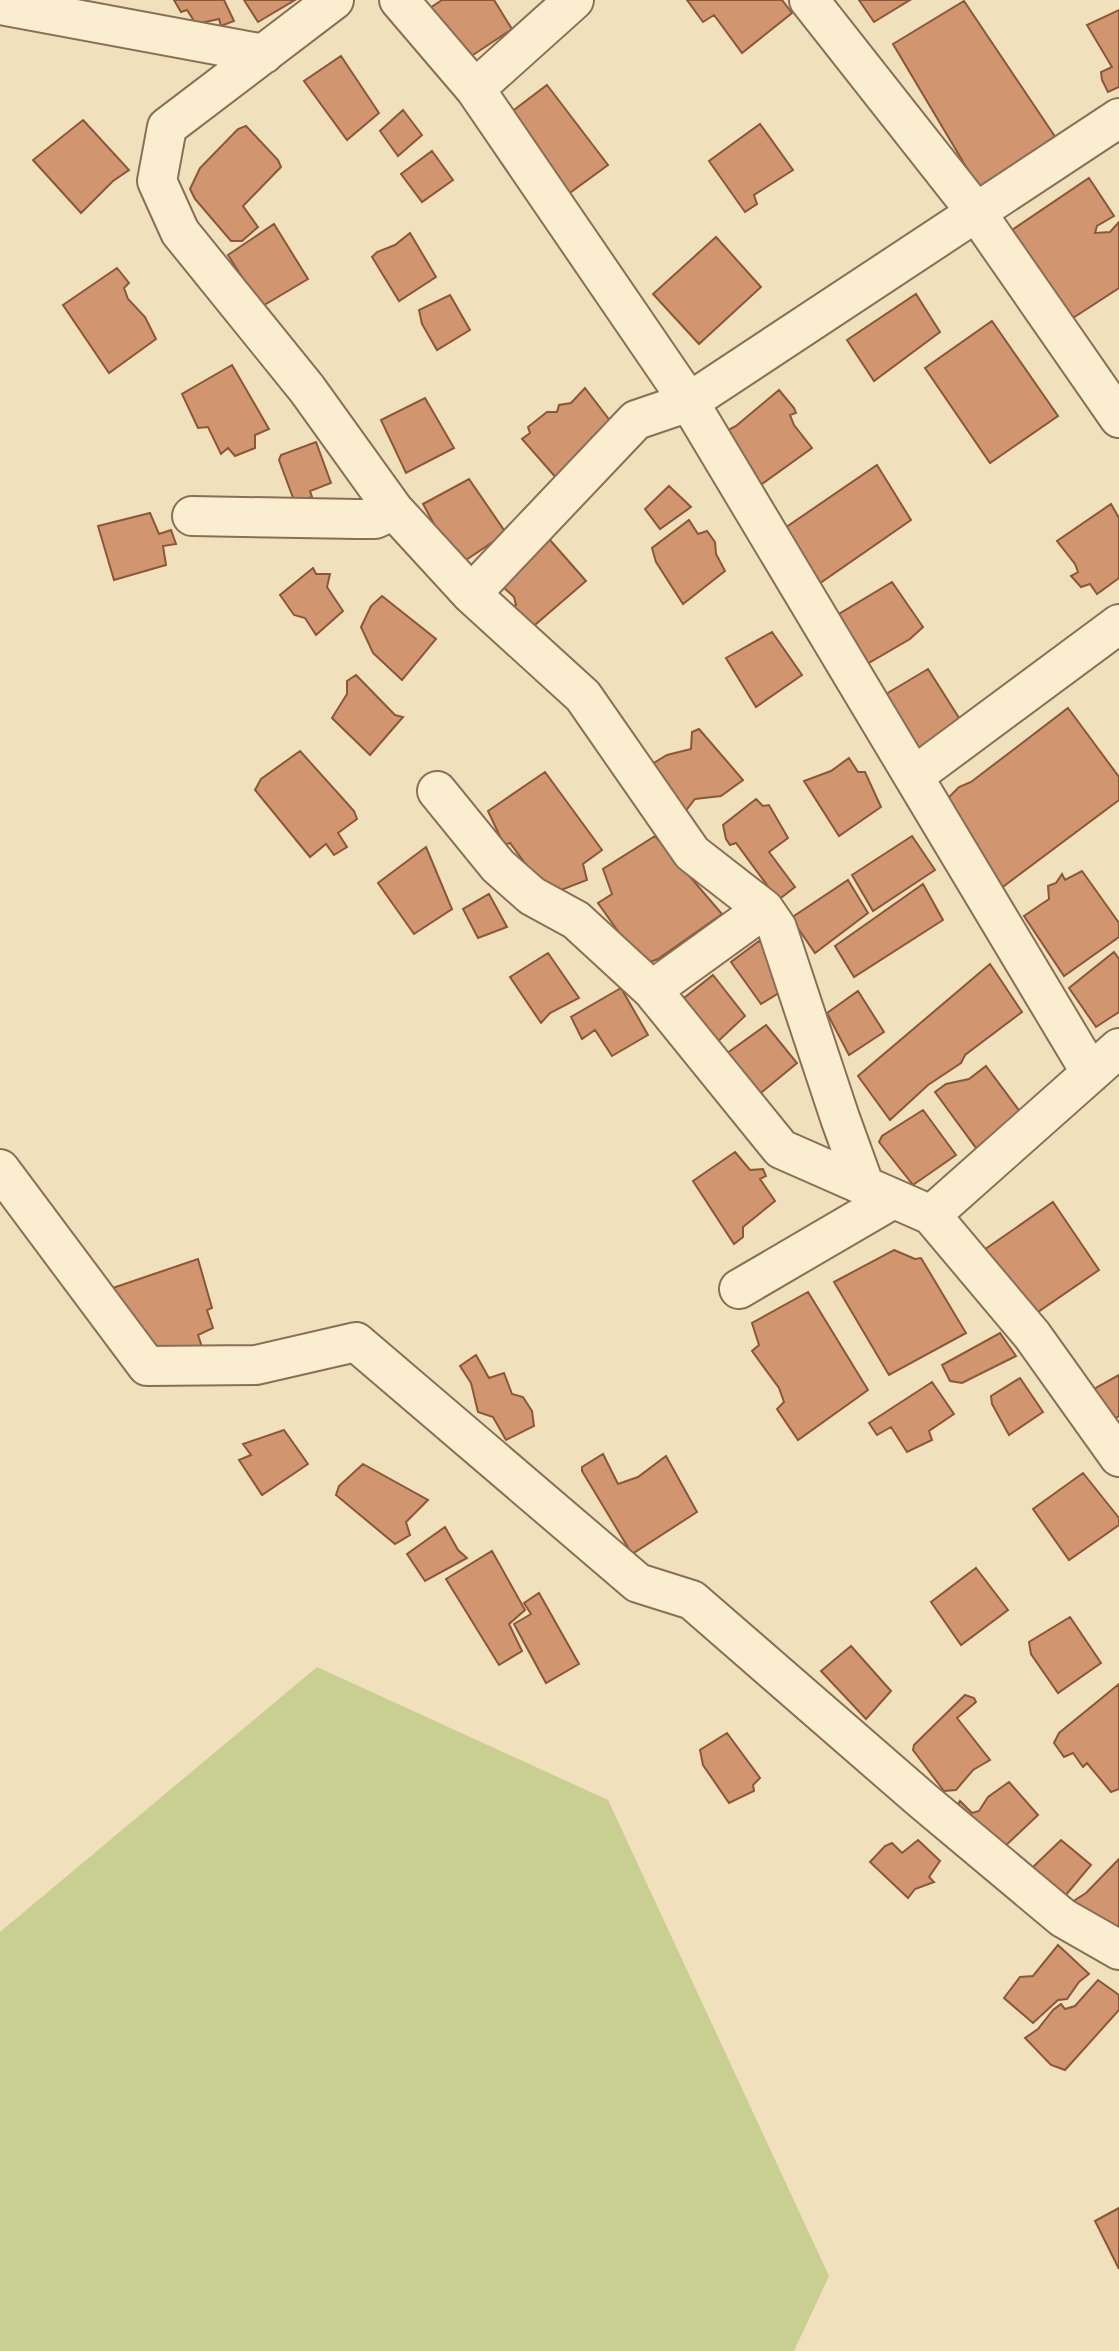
<svg xmlns="http://www.w3.org/2000/svg" width="1119" height="2351" viewBox="0 0 1119 2351" font-family="Literata,serif">
<style>
.green{fill:#c9cf90}
.building{fill:#d1966f;stroke:#8a5739;stroke-width:2}
.lines{fill:none;stroke-linecap:round;stroke-linejoin:round}
.minor-casing{stroke:#896f55;stroke-width:42}
.minor{stroke:#fbedd0;stroke-width:38}
</style>
<rect width="100%" height="100%" fill="#f1e0bc"/>
<path class="green" d="M317,1667l291,133 221,476 -35,75h-794v-419z"/>
<path class="building" d="M174,0h50l10,21 -13,5 -2,-7 -23,5 -9,-14 -6,2z
M244,0h51l-37,22z
M442,0h52l18,29 -48,32 -37,-51z
M687,0h95l10,13 -50,40 -28,-38 -11,7z
M859,0h51l-36,22z
M964,1l94,140 -74,56 -91,-153z
M1119,10v77l-11,5 -6,-12 -1,-8 11,-5 -25,-42z
M341,56l38,57 -32,27 -43,-59z
M547,85l61,80 -48,35 -58,-81z
M403,110l19,25 -24,21 -18,-25z
M83,120l46,50 -16,11 -32,32 -48,-53z
M760,124l33,46 -39,25 3,9 -12,8 -36,-51z
M246,126l32,34 3,7 -38,39 15,21 -16,14h-11l-36,-42 -5,-10 10,-21 38,-39z
M432,151l21,29 -31,22 -21,-28z
M1089,178l25,38 -17,10 -2,7 15,-1 9,-10v66l-46,30 -61,-88z
M274,224l34,55 -47,28 -33,-52z
M410,233l26,44 -37,24 -27,-44 5,-5 18,-7z
M716,237l45,50 -62,57 -46,-50z
M117,268l12,15 -5,5 4,11 17,18 11,22 -47,34 -46,-68z
M916,294l24,38 -66,49 -27,-41z
M450,295l20,35 -33,20 -15,-26 -3,-14z
M992,321l66,95 -68,47 -65,-95z
M232,365l37,64 -14,6v13l-20,8 -7,-8 -7,6 -13,-27 -10,1 -16,-34z
M585,388l26,34 -53,58 -36,-41 8,-6 -2,-6 19,-15h10l2,-7 12,-2z
M779,390l15,18 2,5 -6,2 4,10 18,23 -64,46 -35,-56 23,-12z
M425,398l29,50 -48,25 -25,-53z
M316,442l15,41 -21,8 2,6 -17,6 -16,-43 2,-5z
M877,465l34,55 -98,68 -34,-56z
M469,479l37,54 -49,33 -34,-62z
M669,486l22,21 -31,22 -15,-20z
M1111,504l8,14v60l-22,16 -7,-10 -9,3 -10,-11 7,-4 -3,-8 -18,-23z
M150,513l9,21 12,-4 5,14 -13,2 3,19 -52,15 -16,-54z
M689,520l9,14 9,-3 8,11 1,12 9,17 -42,33 -27,-42 -4,-14z
M550,540l36,41 -57,49 -18,-23 5,-2 -2,-8 -13,-12 7,-12z
M313,568l3,6h14l-3,13 16,24 -27,24 -11,-17 -11,-3 -14,-20z
M892,582l31,45 -13,12 -50,29 -26,-51z
M382,596l54,43 -34,41 -29,-27 -12,-26 10,-21z
M772,632l30,43 -46,32 -30,-49z
M928,669l33,52 -49,32 -31,-56z
M356,675l39,40 8,2 -33,38 -38,-37 15,-24v-13z
M1068,708l51,69v23l-119,89 -60,-83 19,-19 12,-5z
M699,729l44,51 -22,16 -26,3 -11,14 -32,-49 15,-9 24,-6 1,-17z
M300,751l54,60 3,8 -19,14 9,14 -13,8 -8,-11 -16,13 -55,-67 6,-11z
M849,758l9,14h7l16,35 -42,29 -35,-55 27,-10z
M545,772l57,78 -19,14 4,16 -31,12 -12,-3 -34,-46 -6,2 -16,-34z
M756,799l7,7 6,-1 19,33 -19,14 26,35 -17,13 -42,-57 -6,2 -4,-6 -3,-14z
M655,836l67,78 -64,45 -16,6 -44,-62 14,-9 -9,-25z
M912,836l23,34 -62,41 -21,-36z
M426,847l26,62 -38,25 -36,-51z
M1082,871l37,52v14l-55,39 -40,-60 25,-17 -1,-13 8,-3 6,-9 3,6z
M848,880l20,33 -53,40 -24,-35z
M923,884l20,36 -89,57 -19,-31z
M489,894l18,33 -29,11 -15,-29z
M759,941l6,5 2,12 7,2 13,28 -26,16 -30,-42z
M1114,952l5,7v53l-23,15 -27,-39z
M548,953l31,45 -29,15 -9,10 -31,-46z
M990,964l32,48 -57,43 -4,8 -33,22 -38,35 -32,-44z
M713,975l32,41 -32,30 -34,-44z
M621,988l27,47 -36,21 -17,-26 -13,9 -11,-22z
M858,991l26,41 -35,23 -22,-42z
M766,1025l31,38 -41,34 -30,-43z
M986,1066l35,47 -45,35 -41,-56 11,-8 23,-5z
M923,1110l33,45 -43,30 -34,-43 3,-6z
M735,1152l15,18 13,-1 3,7 -6,3 15,22 -32,26v10l-9,7 -41,-63z
M1053,1202l46,68 -67,46 -48,-66z
M894,1250l21,9 6,-1 45,75 -77,42 -55,-93z
M198,1259l14,49 -5,2 6,18 -15,7 7,21 -33,-2 -38,-17 -36,-44z
M808,1292l60,98 -70,50 -21,-31 7,-7 -5,-14 -27,-37 7,-6 -7,-22z
M1000,1333l16,23 -54,27 -12,-2 -8,-16z
M476,1355l13,23 15,-5 8,21 11,3 9,14 2,15 -28,14 -13,-23 -15,-5 -7,-29 -11,-17z
M1119,1375v41l-17,10 -19,-31z
M1020,1378l23,34 -34,23 -17,-31 -1,-8z
M932,1382l22,32 -25,17 3,9 -25,12 -16,-25 -14,8 -8,-12z
M284,1430l24,34 -46,31 -23,-35 12,-5 -8,-11z
M603,1454l15,30 20,-7 28,-21 31,56 -65,42 -50,-83v-4z
M363,1464l65,36 -22,22 4,13 -15,9 -59,-49 3,-9z
M1083,1473l36,45v7l-50,35 -36,-51z
M445,1527l13,23 9,8 -42,23 -18,-27z
M492,1551l33,59 -16,14 13,27 -23,14 -53,-86z
M976,1568l32,42 -47,35 -30,-43z
M539,1593l40,71 -33,19 -32,-59 17,-10 -7,-11z
M1070,1617l31,46 -43,30 -27,-39 -2,-12z
M851,1646l40,45 -25,28 -45,-48z
M1119,1684v105l-8,3 -24,-29 -4,4 -10,-14 -9,4 -10,-14 5,-10z
M965,1695l9,3 2,4 -19,16 33,42 -17,10 -17,20 -12,1 -31,-41 1,-5z
M727,1733l33,45 -7,7 1,6 -25,12 -26,-38 -3,-15z
M1009,1782l29,33 -37,35 -45,-42 4,-7 12,12 7,-2 9,-14z
M918,1840l22,21 -11,16 5,5 -19,7 -7,9 -38,-36 15,-16 7,-3 10,10z
M1061,1840l30,25 -26,31 -33,-28z
M1119,1859v81l-47,-38 14,-9z
M1058,1945l31,29 -10,8 -12,17 -9,1 -25,23 -29,-25 16,-21 13,-1z
M1098,1980l21,15v15l-54,60 -14,-5 -26,-27 13,-9 15,-19 8,-6 4,5 10,-3z
M1119,2208v61l-24,-48z"/>
<g class="lines">
<g class="minor-casing">
<path id="minor" d="M334,0l-167,127 -10,54 23,51 127,157 87,121 77,84 112,102 109,157 72,56 -112,81 129,159 150,66 101,120 87,122
M399,0l76,89 214,313 402,671
M809,0l167,212 143,206
M0,5l264,49
M475,89l99,-89
M192,516l165,3h18l19,-9
M471,594l165,-174 53,-18 430,-284
M914,776l205,-152
M437,791l61,75 34,30 44,24 76,70
M764,909l13,19 63,190 25,69
M0,1169l147,197 109,-1 100,-23 282,241 54,17 230,200 141,118 56,32
M931,1215l188,-167
M739,1289l154,-90"/>
</g>
<use href="#minor" class="minor"/>
</g>
</svg>
